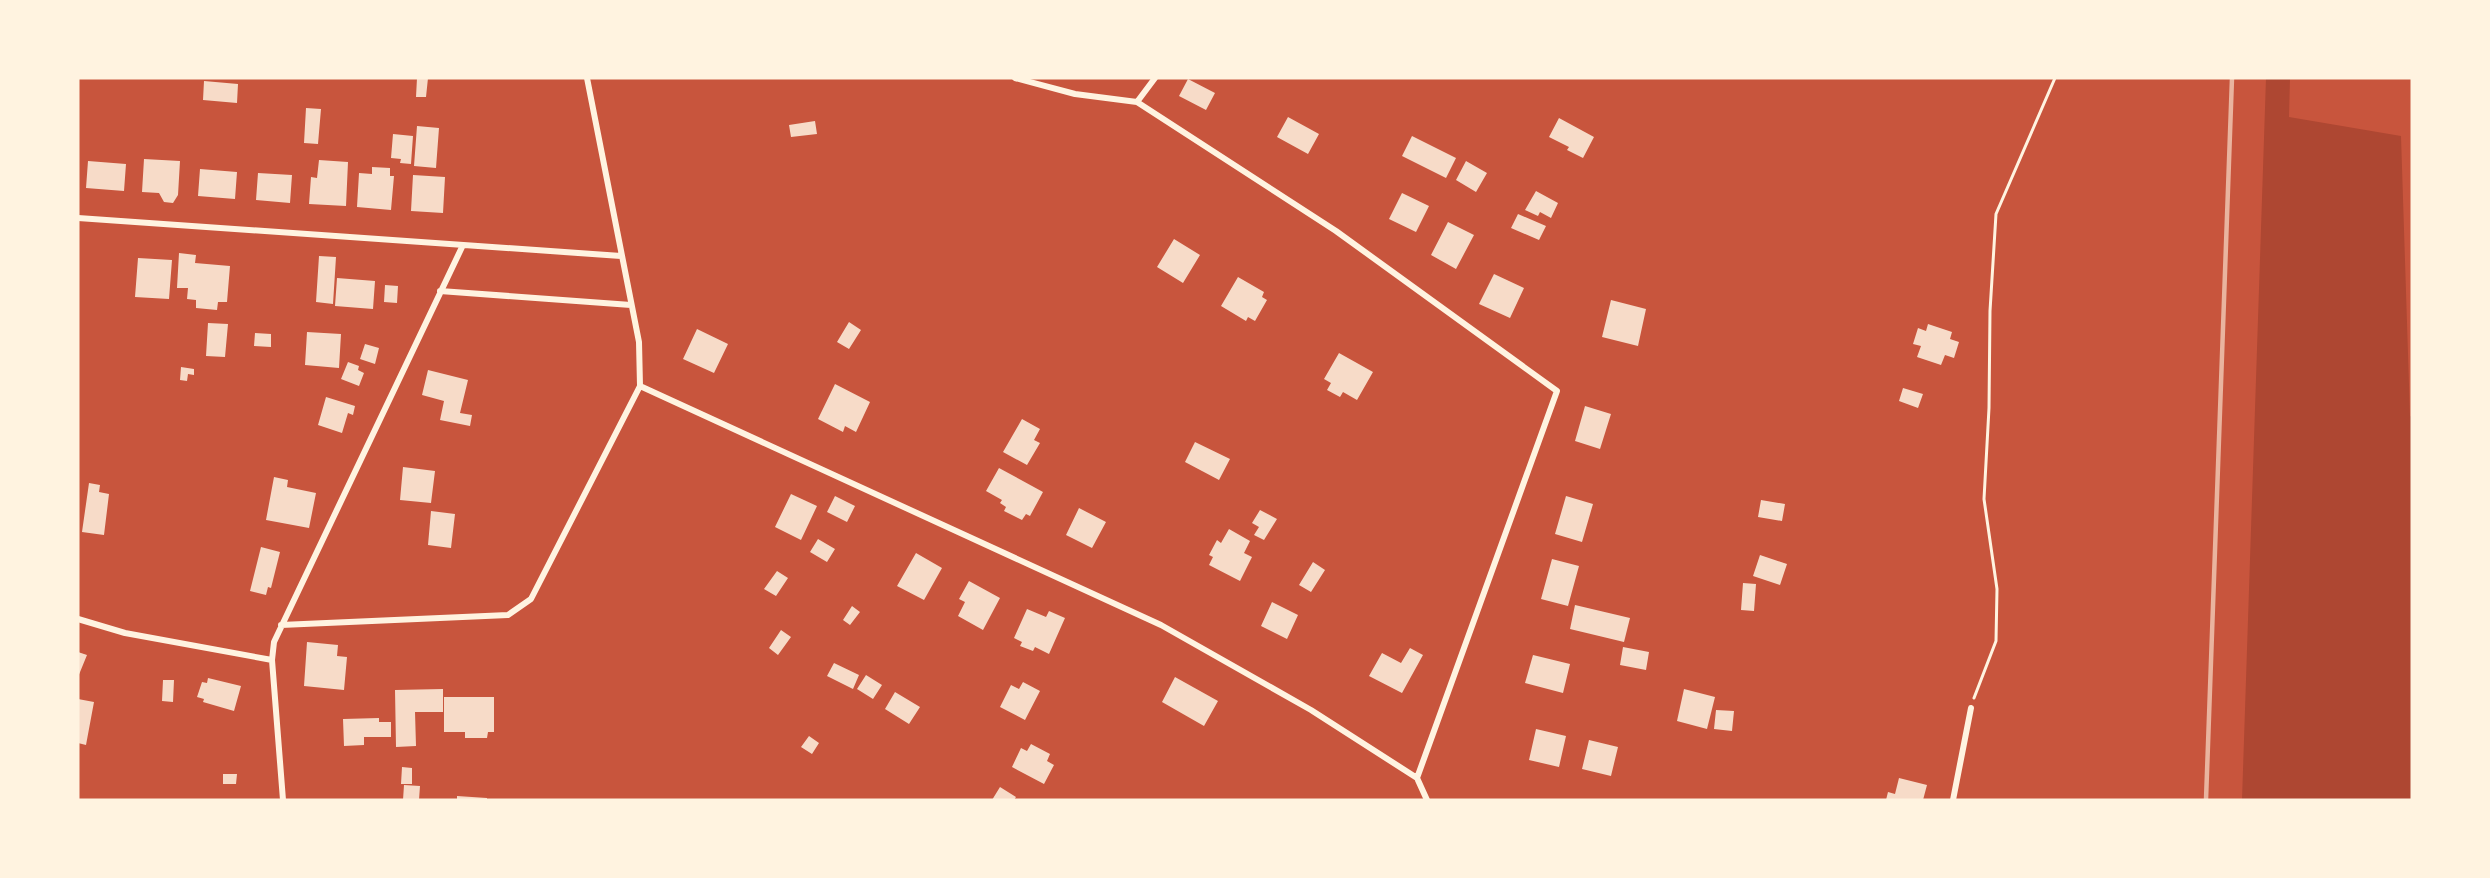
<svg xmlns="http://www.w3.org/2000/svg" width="2490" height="878" viewBox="0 0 2490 878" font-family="Manrope,sans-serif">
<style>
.green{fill:#ae4732}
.building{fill:#f7dbc8}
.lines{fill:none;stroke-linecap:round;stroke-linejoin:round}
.path{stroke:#fff3e0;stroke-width:3}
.minor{stroke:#fff3e0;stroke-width:6}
.rail{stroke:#e9b49f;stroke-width:4.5}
</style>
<rect width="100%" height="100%" fill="#c8553d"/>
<path class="green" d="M2266,78h24l-1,39 112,19 9,280 2,1v383h-170z"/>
<path class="building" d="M417,78h11l-2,19h-10z
M1188,79l27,14 -9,17 -27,-14z
M204,81l34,3 -1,19 -34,-3z
M306,108l15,1 -3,35 -14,-1z
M1288,117l31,17 -11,20 -31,-17z
M1559,118l35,19 -11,21 -16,-8 2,-3 -20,-10z
M815,121l2,13 -26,3 -2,-12z
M417,126l22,2 -3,40 -22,-2z
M393,134l20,2 -2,28 -11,-1 1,-4 -10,-1z
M1412,136l44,22 -10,20 -44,-22z
M144,159l36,2 -2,34 -5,8 -9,-1 -5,-9 -17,-1z
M319,160l29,2 -2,44 -37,-2 2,-27 6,1z
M88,161l38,3 -2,27 -38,-3z
M1466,161l21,12 -11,19 -20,-12z
M372,167l18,1v8h4l-3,34 -34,-3 2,-34 13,1z
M200,169l37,3 -2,27 -37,-3z
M258,173l34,2 -2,28 -34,-3z
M413,175l32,2 -2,36 -32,-2z
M1536,191l22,12 -7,15 -11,-6 -2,4 -13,-6z
M1402,193l27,13 -13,26 -27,-13z
M1518,214l28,12 -7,14 -28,-12z
M1448,222l26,13 -18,34 -25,-14z
M1174,239l26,16 -17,28 -26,-16z
M179,253l17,2 -1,8 35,3 -3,36h-9l-1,8 -21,-2v-8l-9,-1 1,-11h-11z
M319,256l17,1 -3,47 -17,-2z
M138,258l34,2 -3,39 -34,-2z
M1494,274l30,14 -14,30 -31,-14z
M1238,277l26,15 -2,5 5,3 -12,21 -7,-4 -2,4 -25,-15z
M337,278l38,3 -2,28 -38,-3z
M385,285l13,1 -1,17 -13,-1z
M1611,300l35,9 -8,37 -36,-9z
M849,322l12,8 -12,19 -12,-7z
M208,323l20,1 -3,33 -19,-1z
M1928,324l24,8 -2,7 9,3 -5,16 -9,-3 -4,10 -24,-8 4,-11 -8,-2 5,-16 8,3z
M697,329l31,15 -14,29 -31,-14z
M307,332l34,2 -2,34 -34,-3z
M255,333l16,1v13l-17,-1z
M365,344l14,4 -4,16 -15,-5z
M1339,353l34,19 -16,28 -14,-8 -3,5 -13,-7 4,-7 -7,-4z
M348,362l11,4 -1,4 6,3 -5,13 -18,-7z
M181,367l13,2v6l-6,-1 -1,7 -7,-1z
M428,370l40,10 -8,33 12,2 -2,11 -30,-6 4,-19 -22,-6z
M835,384l35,18 -14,30 -11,-6 -2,6 -25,-13z
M1903,388l20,6 -5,14 -19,-7z
M326,397l29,9 -2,9 -5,-2 -6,20 -24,-8z
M1585,406l26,8 -11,35 -25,-8z
M1022,419l18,10 -6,11 6,3 -13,22 -24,-13z
M1195,442l35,17 -11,21 -34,-18z
M403,467l32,4 -4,32 -31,-3z
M999,468l44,24 -13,24 -4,-2 -4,6 -18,-9 2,-4 -6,-4 2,-3 -16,-9z
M274,477l14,3 -1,7 29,6 -7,35 -43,-8z
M89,483l11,2 -1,7 10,2 -5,41 -22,-3z
M791,494l26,12 -16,34 -26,-13z
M835,496l20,10 -8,16 -20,-10z
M1566,496l27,8 -11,38 -27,-8z
M1761,500l24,4 -3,17 -24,-4z
M1079,508l27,14 -14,26 -26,-13z
M1260,510l17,9 -13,21 -10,-5 5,-8 -7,-4z
M431,511l24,3 -4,34 -23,-3z
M1229,529l21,12 -6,12 8,4 -12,24 -31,-16 4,-8 -4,-2 8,-15 4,3z
M818,539l17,10 -8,13 -17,-10z
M261,547l19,5 -9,36 -3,-1 -2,8 -16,-4z
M916,553l26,15 -18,32 -27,-14z
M1760,555l27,9 -7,21 -27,-9z
M1552,559l27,7 -11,40 -27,-7z
M1313,562l12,8 -14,22 -12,-7z
M777,571l11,7 -12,18 -12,-7z
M969,581l31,17 -17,32 -25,-14 7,-14 -6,-3z
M1743,583l13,1 -2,27 -13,-1z
M1272,602l26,13 -11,24 -26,-13z
M1575,605l55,13 -6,24 -54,-13z
M852,606l8,6 -10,13 -7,-5z
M1027,609l19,8 3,-6 16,7 -16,36 -14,-7 -2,4 -13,-5 2,-4 -8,-4z
M781,630l10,7 -13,18 -9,-7z
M307,642l31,3 -1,11 10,1 -3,33 -40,-4z
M1623,647l26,5 -3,18 -26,-5z
M1410,648l13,7 -21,38 -33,-17 13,-23 19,10z
M78,652l9,3 -9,22z
M1533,655l37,9 -7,29 -38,-10z
M834,663l25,12 -6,14 -26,-13z
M866,675l16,10 -9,14 -16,-10z
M1175,677l43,24 -14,25 -42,-24z
M208,678l33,8 -7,25 -31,-9 1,-3 -7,-2 5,-15 5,1z
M163,680h11l-1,22 -11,-1z
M1023,682l17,9 -15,29 -25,-13 11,-22 8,4z
M443,689v23h-28l1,34 -20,1 -1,-57z
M1684,689l31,8 -8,32 -30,-8z
M895,692l25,15 -11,17 -24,-15z
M444,697h50v35h-6l-1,6h-22v-6h-21z
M78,699l16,3 -8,43 -8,-2z
M1716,710l18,1 -2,20 -18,-2z
M379,718v4h12v15h-27v8l-20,1 -1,-27z
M1536,729l30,7 -7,31 -30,-7z
M809,736l10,7 -7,11 -11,-7z
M1589,740l29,7 -7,29 -29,-7z
M1031,744l19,10 -3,7 7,4 -10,19 -32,-17 9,-19 6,3z
M402,767l10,1v16h-11z
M223,774h14l-1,10h-13z
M1899,778l28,7 -4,15h-37l2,-8 7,2z
M404,785l16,1 -1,14h-16z
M1000,787l16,10 -2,3h-22z
M457,796l30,2v2h-30z"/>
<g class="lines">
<path class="path" d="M1974,698l22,-57 1,-52 -13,-90 5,-91 1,-97 6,-97 59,-136"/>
<path class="minor" d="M587,78l52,264 1,44 521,239 150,85 106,68 10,22
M1015,78l60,16 62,8 199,129 221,160 -140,387
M1137,102l18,-24
M78,218l543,38
M440,291l191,14
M78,619l47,14 147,27
M281,625l227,-10 23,-16 109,-213
M283,800l-11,-140 2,-18 189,-397
M1953,800l18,-92"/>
<path class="rail" d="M2206,800l26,-722"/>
</g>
<rect width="2490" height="878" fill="none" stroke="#fff3e0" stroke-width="159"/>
</svg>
